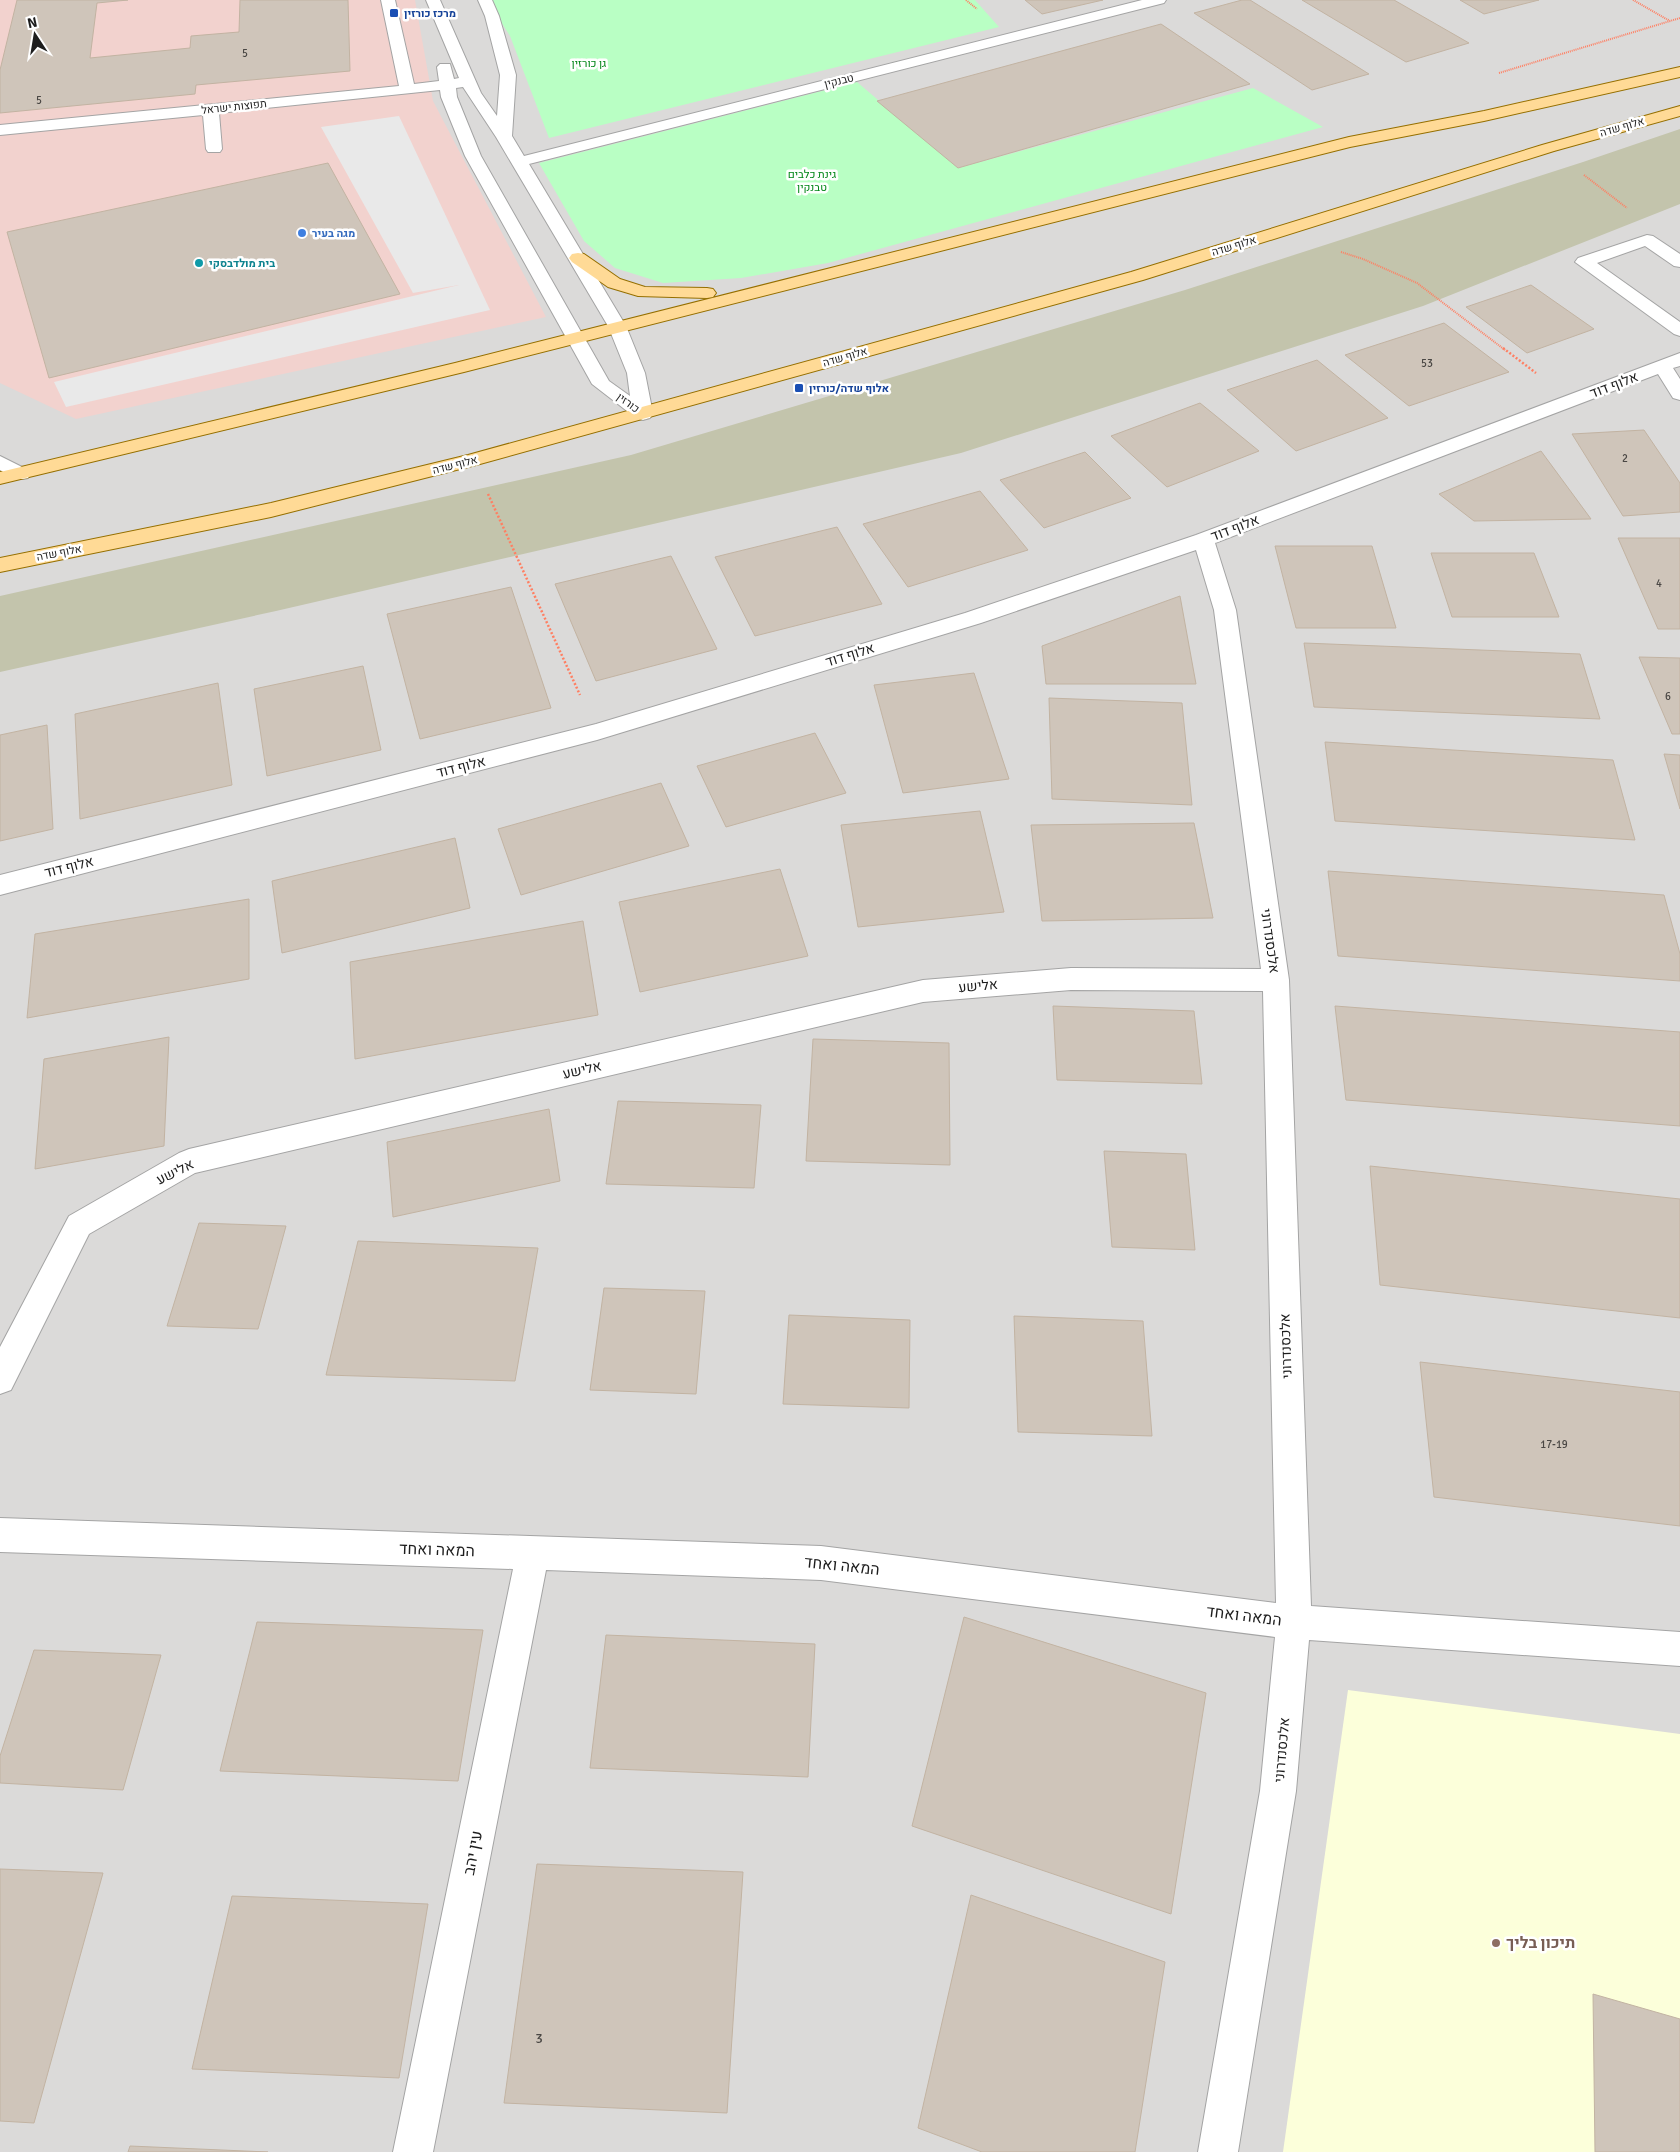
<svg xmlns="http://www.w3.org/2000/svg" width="1680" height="2152" viewBox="0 0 1680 2152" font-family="Signika,Heebo,sans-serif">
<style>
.residential{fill:#dbdad9}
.commercial{fill:#f2d2ce}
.education{fill:#fcffda}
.construction{fill:#c3c4ac}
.park{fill:#b9ffc4}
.parking{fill:#e9e9e9}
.building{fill:#cfc5ba;stroke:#c2b3a2}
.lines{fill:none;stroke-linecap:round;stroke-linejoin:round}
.minor-casing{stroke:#a4a4a4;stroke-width:2}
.major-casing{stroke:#956f00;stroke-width:2}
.path-far1{stroke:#ff7f62;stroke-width:2;stroke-dasharray:1 1;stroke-linecap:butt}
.path{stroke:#ff7f62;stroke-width:2.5;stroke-dasharray:2 2;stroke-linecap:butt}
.minor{fill:#fff;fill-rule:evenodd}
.major{fill:#ffda96;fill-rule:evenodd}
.transit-dot{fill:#1a4fb4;stroke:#fff;stroke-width:2}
.shop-dot{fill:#3f7fe0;stroke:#fff;stroke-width:2}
.culture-dot{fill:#0f9aa8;stroke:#fff;stroke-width:2}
.education-dot{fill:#8d6e63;stroke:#fff;stroke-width:2}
.labels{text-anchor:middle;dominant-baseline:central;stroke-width:5;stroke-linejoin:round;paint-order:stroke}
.far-transit-label{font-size:11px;font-weight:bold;fill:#164399;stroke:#fff;text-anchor:start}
.number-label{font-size:11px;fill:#4a4744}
.far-park-label{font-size:11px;fill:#008516;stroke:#fff}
.far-street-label{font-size:11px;fill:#1d1d1d;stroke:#fff}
.far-shop-label{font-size:11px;font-weight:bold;fill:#366cbe;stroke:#fff;text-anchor:start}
.far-culture-label{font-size:11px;font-weight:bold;fill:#0d838f;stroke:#fff;text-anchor:start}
.street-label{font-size:14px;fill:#1d1d1d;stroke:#fff}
.near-number-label{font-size:14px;fill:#4a4744}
.near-street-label{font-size:16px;fill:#1d1d1d;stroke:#fff}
.near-education-label{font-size:16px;font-weight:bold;fill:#785e54;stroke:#fff;text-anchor:start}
</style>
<rect width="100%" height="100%" fill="#efece1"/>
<path class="residential" d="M0,0h1680v2152h-1680z"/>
<path class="commercial" d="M0,0h415l18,101 113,216 -470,102 -76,-36z"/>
<path class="education" d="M1348,1690l332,44v418h-397z"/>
<path class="construction" d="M1680,129v75l-257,102 -462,147 -685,158 -276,61v-76l631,-141 554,-165 398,-128z"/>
<path class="park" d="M487,0h488l24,27 -450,111 -39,-102z
M857,82l101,86 295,-80 70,39 -495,136 -87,15 -78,5 -48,-15 -31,-27 -45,-78z"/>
<path class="parking" d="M399,116l91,194 -424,97 -12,-25 405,-97 -46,8 -92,-166z"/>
<path class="building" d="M17,0h111l-31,3 -7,55 100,-10 1,-12 48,-4 1,-32h108l2,71 -154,14 -1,9 -195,19v-43z
M1025,0h78l-61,14z
M1242,0h8l119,74 -57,16 -118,-77z
M1302,0h92l75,43 -63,19z
M1460,0h79l-55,14z
M1161,24l89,60 -292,84 -81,-67z
M328,163l72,131 -351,84 -42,-146z
M1531,285l63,44 -67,24 -61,-46z
M1444,323l65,49 -100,34 -64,-51z
M1317,360l71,58 -92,33 -69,-61z
M1200,403l59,48 -92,36 -56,-51z
M1644,430l36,53v29l-57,4 -51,-82z
M1541,451l50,68 -117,2 -35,-27z
M1085,452l46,46 -87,30 -44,-48z
M980,491l48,59 -120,37 -45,-63z
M837,527l45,77 -127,32 -40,-79z
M1618,538h62v91h-22z
M1275,546h97l24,82h-100z
M1431,553h103l25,64h-107z
M671,556l46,93 -121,32 -41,-97z
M511,587l40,121 -131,31 -33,-125z
M1180,596l16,88h-150l-4,-38z
M1304,643l276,11 20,65 -286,-12z
M1639,657l41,1v76h-8z
M363,666l18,84 -114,26 -13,-87z
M974,673l35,106 -106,14 -29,-108z
M218,683l14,102 -152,34 -5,-105z
M1049,698l133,5 10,102 -140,-6z
M47,725l6,104 -53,12v-106z
M815,733l31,60 -120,34 -29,-61z
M1325,742l288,18 22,80 -300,-19z
M1664,754l16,1v54z
M661,783l28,63 -168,49 -23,-66z
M980,811l24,101 -146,15 -17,-102z
M1194,823l19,95 -171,3 -11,-96z
M455,838l15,70 -188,45 -10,-72z
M780,869l28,87 -168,36 -21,-90z
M1328,871l336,24 16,59v27l-342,-25z
M249,899v80l-222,39 8,-84z
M583,921l15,94 -243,44 -5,-97z
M1053,1006l141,5 8,73 -145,-4z
M1335,1006l345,26v94l-334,-26z
M169,1037l-5,109 -129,23 9,-110z
M813,1039l136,4 1,122 -144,-4z
M618,1101l143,4 -7,83 -148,-4z
M549,1109l11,72 -167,36 -6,-75z
M1104,1151l82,3 9,96 -83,-3z
M1370,1166l310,33v119l-300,-33z
M199,1223l87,3 -28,103 -91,-3z
M358,1241l180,7 -23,133 -189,-6z
M604,1288l101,3 -9,103 -106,-4z
M789,1315l121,5 -1,88 -126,-4z
M1014,1316l129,5 9,115 -134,-4z
M1420,1362l260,30v134l-246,-29z
M964,1617l242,76 -35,221 -259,-88z
M257,1622l226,8 -25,151 -238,-10z
M606,1635l209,9 -7,133 -218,-9z
M34,1650l127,5 -38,135 -123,-7v-27z
M537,1864l206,8 -16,241 -223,-10z
M0,1869l103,4 -69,250 -34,-2z
M971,1895l194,67 -30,190h-153l-64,-24z
M232,1896l196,8 -29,174 -207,-9z
M1593,1994l87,25v133h-85z
M130,2146l138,6h-140z"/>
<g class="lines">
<g class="minor-casing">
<path id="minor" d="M381,0h14l19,84 25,-3 -2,-14 3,-3h10l4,15 5,-1 -33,-78h14l41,93 16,23 3,-41 -15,-59 -7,-16h14l7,16 17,59 -4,61 12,20 618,-156h24l-2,3 -635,161 97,162 19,47 8,41 -3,4 -7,2 -7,-2 -44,-34 -127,-228 -24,-59 -1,-7 -221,23 3,36 -2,3h-12l-2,-3 -3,-34 -203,20v-10l399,-39zM463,87l33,50 112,189 19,47 3,23 -21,-15 -128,-225 -24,-59 -1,-9z
M1647,235l6,1 27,18v13l-6,-1 -29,-20 -48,17 83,59v14l-6,-2 -99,-72 3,-4z
M1680,353v13l-7,2 7,11v21l-7,-2 -15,-24 -443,169 21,67 53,370 22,626 369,26v34l-371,-26 -13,151 -58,361h-40l62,-361 15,-154 -454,-57 -275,-10 -113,582h-40l120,-583 -513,-17v-34l821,28 455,57 -13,-612 -192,-1 -148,12 -728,171 -106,61 -78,156 -11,4v-47l69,-131 110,-63 10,-4 734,-169 148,-12 190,1 -47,-359 -18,-60 -215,73 -384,117 -597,155v-20l596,-151 369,-111 231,-78z
M0,456l28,14 3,4 -3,4c-11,3 -18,-2 -28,-8z"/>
</g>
<g class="major-casing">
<path id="major" d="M1680,67v10l-196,44 -134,26 -886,225 -464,112v-12l455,-109 894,-226 135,-26z
M1680,106v10l-126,35 -411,129 -663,184 -209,53 -271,55v-14l271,-55 197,-48 663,-183 411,-127z
M578,253l6,1 36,25 25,8 62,1 6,1 3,4 -3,4 -6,1 -69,-2 -30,-9 -36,-25 -3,-4 3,-4z"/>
</g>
<path class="path-far1" d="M966,0l11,9
M1633,0l37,21
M1499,73l181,-55
M1584,175l43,33
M1341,252l22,7 54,24 88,67"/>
<path class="path" d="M1503,348l33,25
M488,494l92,201"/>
<use href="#minor" class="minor"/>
<use href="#major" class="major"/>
</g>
<g class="transit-dot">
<rect x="389" y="8" width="10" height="10" rx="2.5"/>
<rect x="794" y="383" width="10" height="10" rx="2.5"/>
</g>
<circle class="shop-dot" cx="302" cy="233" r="5"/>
<circle class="culture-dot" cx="199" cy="263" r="5"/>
<circle class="education-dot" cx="1496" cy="1943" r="5"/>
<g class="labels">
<g class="far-transit-label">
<text x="404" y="13">מרכז כורזין</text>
<text x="809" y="388">אלוף שדה/כורזין</text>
</g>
<g class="number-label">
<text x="245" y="53">5</text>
<text x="39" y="100">5</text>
<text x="1427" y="363">53</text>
<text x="1625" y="458">2</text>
<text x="1659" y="583">4</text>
<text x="1668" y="696">6</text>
<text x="1554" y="1444">17-19</text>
</g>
<g class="far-park-label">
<text x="589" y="63">גן כורזין</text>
<text x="812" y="174">גינת כלבים<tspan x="812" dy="13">טבנקין</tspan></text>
</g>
<g class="far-street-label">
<text transform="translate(839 81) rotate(-14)">טבנקין</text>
<text transform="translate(234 107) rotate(-6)">תפוצות ישראל</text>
<text transform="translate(1622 127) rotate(-16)">אלוף שדה</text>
<text transform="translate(1234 246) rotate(-17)">אלוף שדה</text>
<text transform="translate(845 357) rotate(-16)">אלוף שדה</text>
<text transform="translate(628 403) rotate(36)">כורזין</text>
<text transform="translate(455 465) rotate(-14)">אלוף שדה</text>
<text transform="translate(59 553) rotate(-11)">אלוף שדה</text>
</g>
<g class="far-shop-label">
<text x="312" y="233">מגה בעיר</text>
</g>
<g class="far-culture-label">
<text x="209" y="263">בית מולדבסקי</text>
</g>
<g class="street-label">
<text transform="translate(1614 385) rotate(-21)">אלוף דוד</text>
<text transform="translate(1235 528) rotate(-21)">אלוף דוד</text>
<text transform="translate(850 655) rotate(-17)">אלוף דוד</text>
<text transform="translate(461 767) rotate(-14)">אלוף דוד</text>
<text transform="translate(69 867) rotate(-14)">אלוף דוד</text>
<text transform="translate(1270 941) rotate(82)">אלכסנדרוני</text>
<text transform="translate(978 986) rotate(-5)">אלישע</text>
<text transform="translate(582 1070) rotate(-13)">אלישע</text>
<text transform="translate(175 1172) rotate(-26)">אלישע</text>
<text transform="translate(1286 1346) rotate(-92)">אלכסנדרוני</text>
<text transform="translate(1282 1750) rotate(-85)">אלכסנדרוני</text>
</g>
<g class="near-number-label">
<text x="539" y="2038">3</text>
</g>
<g class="near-street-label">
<text transform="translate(437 1550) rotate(2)">המאה ואחד</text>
<text transform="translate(842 1566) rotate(6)">המאה ואחד</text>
<text transform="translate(1244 1616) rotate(7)">המאה ואחד</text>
<text transform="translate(473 1853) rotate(-79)">עין יהב</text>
</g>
<g class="near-education-label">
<text x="1506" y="1943">תיכון בליך</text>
</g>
</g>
<g transform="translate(35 35) rotate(348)" stroke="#ffffff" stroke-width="4" paint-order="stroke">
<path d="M0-4L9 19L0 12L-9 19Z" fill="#1d1d1d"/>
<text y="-8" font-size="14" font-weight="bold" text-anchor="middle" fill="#1d1d1d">N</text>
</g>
</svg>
